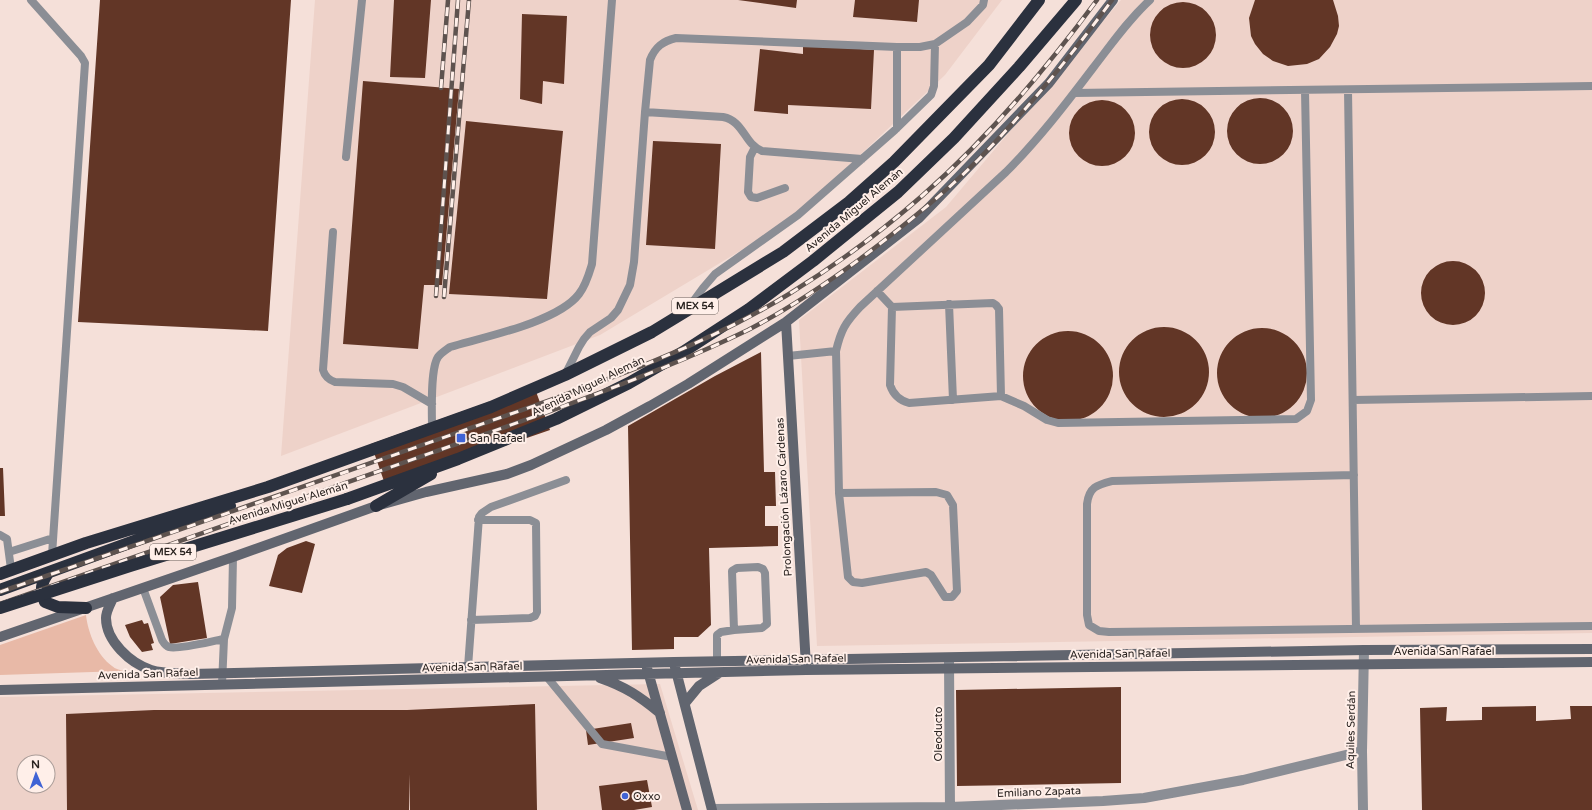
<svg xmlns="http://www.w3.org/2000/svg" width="1592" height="810" viewBox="0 0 1592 810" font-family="'Varela Round',sans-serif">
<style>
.built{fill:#eed2c9;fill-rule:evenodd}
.green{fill:#e8b9a7}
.building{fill:#623626}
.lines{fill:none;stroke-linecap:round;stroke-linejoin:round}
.lane{stroke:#8b8e95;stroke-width:8}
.street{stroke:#8b8e95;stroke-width:10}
.secondary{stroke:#61656f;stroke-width:10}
.highway{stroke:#2b313e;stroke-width:12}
.rail-casing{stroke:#5e534f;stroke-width:4.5}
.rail{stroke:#ffefe9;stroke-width:3;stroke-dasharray:9;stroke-linecap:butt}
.highway-bridge{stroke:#2b313e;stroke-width:12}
.poi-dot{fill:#4063d5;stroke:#ffefe9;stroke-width:1.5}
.labels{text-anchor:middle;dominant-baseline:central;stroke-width:4;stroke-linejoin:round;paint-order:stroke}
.shield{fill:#ffefe9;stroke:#6a605c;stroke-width:1}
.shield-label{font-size:10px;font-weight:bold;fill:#2a2320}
.street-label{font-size:11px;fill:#2a2320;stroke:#ffefe9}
.poi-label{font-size:11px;fill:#2a2320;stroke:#ffefe9;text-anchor:start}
</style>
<rect width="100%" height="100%" fill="#f5e0d9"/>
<path class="built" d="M315,0h687l-57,75 -155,146 -190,114 -319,121z
M1121,0h471v633l-775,13 -18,-326 147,-113z
M660,684l38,126h-698v-113zM24,762h24v24h-24z"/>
<path class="green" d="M86,615c2,18 11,40 26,51 3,3 8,4 12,5l-124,4v-30z"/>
<path class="building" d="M100,0h191l-23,331 -190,-9z
M394,0h37l-6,78 -35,-1z
M738,0h59l-1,8z
M855,0h64l-2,22 -64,-5z
M1255,0h78l5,16 1,10 -2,8 -7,13 -11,12 -12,5 -19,2 -15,-5 -10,-7 -8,-10 -4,-8 -2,-18z
M1150 35a33 33 0 1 1 66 0a33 33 0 1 1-66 0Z
M522,14l45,2 -3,68 -21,-3 -1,23 -22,-5z
M803,45l71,5 -3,59 -83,-4v9l-34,-3 6,-62 43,5z
M363,81l96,8 -17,196h-18l-6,64 -75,-5z
M1227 131a33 33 0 1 1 66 0a33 33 0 1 1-66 0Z
M1149 132a33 33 0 1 1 66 0a33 33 0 1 1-66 0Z
M1069 133a33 33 0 1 1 66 0a33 33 0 1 1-66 0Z
M466,121l97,10 -16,168 -98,-5z
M653,141l68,3 -6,105 -69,-4z
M1421 293a32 32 0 1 1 64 0a32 32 0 1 1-64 0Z
M1119 372a45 45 0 1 1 90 0a45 45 0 1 1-90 0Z
M1217 373a45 45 0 1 1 90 0a45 45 0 1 1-90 0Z
M1023 376a45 45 0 1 1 90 0a45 45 0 1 1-90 0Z
M761,352l3,120h11l1,34h-11v20h13v20l-69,2 2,77 -13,12h-24v12l-42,1 -4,-224 87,-50z
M534,386l16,44 -164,57 -15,-43z
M0,468h3l2,48h-5z
M306,541l9,3 -13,49 -33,-7 9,-31 9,-7z
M198,582l9,56 -37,6 -10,-47 13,-12z
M142,620l2,4 4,-1 6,20 -3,1 2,6 -11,2 -12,-15 -5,-12z
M1121,687v96l-164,3 -1,-96z
M535,704l2,106h-127l-1,-36v36h-342l-1,-96 88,-4h253z
M1536,706v15l35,-2 -1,-13h22v104h-170l-2,-102 27,-1 -1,14 36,-1v-13z
M631,723l3,15 -46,7 -2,-15z
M647,780l5,27 -18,3h-32l-3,-24z"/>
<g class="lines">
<path class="lane" d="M31,0l50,56 4,7 -33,492
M897,47v81
M1348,90l8,539
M1074,93l518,-7
M645,112l78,5c21,4 21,27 39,34l100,8
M755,147l-5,10 -2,35 3,5 6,1 28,-10
M346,157l16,-157
M333,232l-10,138c2,7 6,10 12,12l58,2 10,3 29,17
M877,291l15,16 -2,78c3,9 8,15 19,18l92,-7 23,10 23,14 11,3 238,-4 11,-8 4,-11 -6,-309
M949,304l4,96
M689,307l14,-19 12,-14 83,-59 97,-85 36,-35 3,-9 1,-42
M892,307l101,-4 3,2 3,4 2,87
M788,356l48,-5
M565,375l14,-28 5,-8 6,-7 21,-14 7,-8 12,-25 4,-23 11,-150 5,-52c5,-13 13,-19 26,-22l221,9h23l15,-3 32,-22 16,-17 1,-5
M1353,400l239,-4
M432,428c0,-16 -2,-59 6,-71 3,-4 8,-7 12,-10 34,-10 108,-25 129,-53 7,-9 10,-20 13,-30l20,-264
M1354,475l-242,6c-15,4 -23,6 -25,23v111l2,10 10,6 10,1 483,-6
M839,493l97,-1 11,3 6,10 4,86 -5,6h-7l-14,-22 -5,-3 -64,11 -9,-1 -5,-5 -9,-84 -3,-142c5,-21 9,-28 24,-44l146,-135c32,-32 59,-67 87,-104 18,-23 35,-48 57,-68
M0,535l7,4 4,30
M9,552l44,-14
M143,588l19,52c2,3 3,6 7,7 9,3 43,-6 55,-8l8,-31 1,-51
M471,620l59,-2 5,-2 2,-4 -1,-89 -6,-3h-52
M717,661v-26l4,-3 13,-2 -2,-59 5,-3 21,-1 5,2 2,4 2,51 -5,4 -28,2
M468,667l11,-150 3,-4 9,-6 75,-27
M547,677l55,67 70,13
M222,684l2,-45"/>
<path class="street" d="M949,660l1,150
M712,809l238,-2 153,-6 41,-3 99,-18 119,-29
M1363,810l-1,-59 2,-101"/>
<path class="secondary" d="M786,322l20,344
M113,598c-3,7 -7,13 -7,20 0,23 24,45 45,52 12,4 27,3 40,4l483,-12 690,-12 228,-1
M0,637l233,-80 143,-51 50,-14 81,-18 24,-9 75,-35 44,-24 38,-22 98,-62 133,-104 130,-135 64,-83
M675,667l37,143
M647,668l40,142
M600,678c26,9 39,18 60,35
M0,690l806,-20 786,-8
M685,703l14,-17 20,-13"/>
<path class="highway" d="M347,499l111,-40 98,-40 73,-36 54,-31 66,-43 64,-48 85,-69 56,-54 65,-71 57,-67
M376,506l55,-32
M49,572c-8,10 -9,18 -4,30l13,5 28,1
M0,574l86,-31 182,-56 223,-80 74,-32 87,-43 131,-80 66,-50 45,-40 95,-97 50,-65
M0,590l230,-84"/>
<g class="rail-casing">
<path id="rail" d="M441,88l7,-88
M436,296l22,-296
M444,297l25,-297
M0,592c155,-54 310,-107 465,-162 110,-39 224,-75 324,-136 47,-29 92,-62 134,-99 65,-57 123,-126 174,-195
M0,604l545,-191c69,-25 137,-51 203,-83 39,-20 76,-45 112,-71 41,-31 82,-63 118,-99 49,-50 93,-104 134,-160"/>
</g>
<use href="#rail" class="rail"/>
<path class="highway-bridge" d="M0,608l130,-42 217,-67"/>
</g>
<g class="poi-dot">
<rect x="456" y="433" width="10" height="10" rx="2"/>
<circle cx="625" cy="796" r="4"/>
</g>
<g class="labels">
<g class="shield">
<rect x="672" y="298" width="46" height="16" rx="3"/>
<rect x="150" y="544" width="46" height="16" rx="3"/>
</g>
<g class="shield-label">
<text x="695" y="306">MEX 54</text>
<text x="173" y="552">MEX 54</text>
</g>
<g class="street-label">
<text transform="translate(854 210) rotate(-40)">Avenida Miguel Alemán</text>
<text transform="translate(588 386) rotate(-26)">Avenida Miguel Alemán</text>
<text transform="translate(784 497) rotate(-93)">Prolongación Lázaro Cárdenas</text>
<text transform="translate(288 503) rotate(-17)">Avenida Miguel Alemán</text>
<text x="1444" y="651">Avenida San Rafael</text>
<text transform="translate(1120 654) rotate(-1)">Avenida San Rafael</text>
<text transform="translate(796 659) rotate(-1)">Avenida San Rafael</text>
<text transform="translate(472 667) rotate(-1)">Avenida San Rafael</text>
<text transform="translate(148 674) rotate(-2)">Avenida San Rafael</text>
<text transform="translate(1351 730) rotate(-89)">Aquiles Serdán</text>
<text transform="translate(938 734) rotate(-90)">Oleoducto</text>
<text transform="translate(1039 792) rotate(-2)">Emiliano Zapata</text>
</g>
<g class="poi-label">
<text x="470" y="438">San Rafael</text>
<text x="633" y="796">Oxxo</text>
</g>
</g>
<g transform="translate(36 774) rotate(358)"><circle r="19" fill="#ffefe9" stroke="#aa9d99"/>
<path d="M0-3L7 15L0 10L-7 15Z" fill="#4063d5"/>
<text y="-6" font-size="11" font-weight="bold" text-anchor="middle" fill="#2a2320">N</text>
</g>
</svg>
